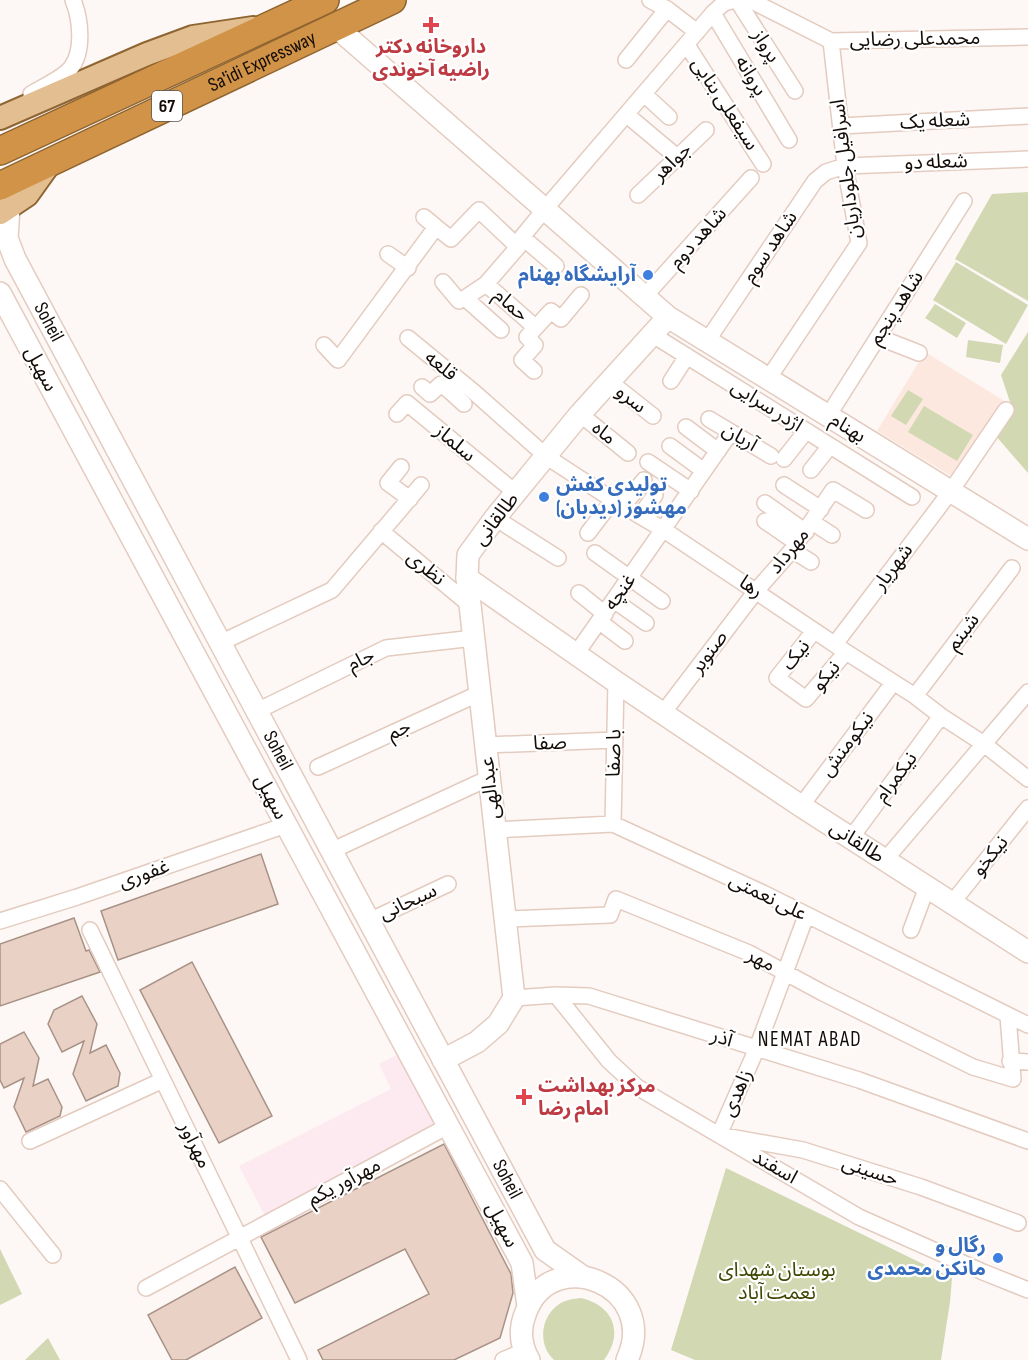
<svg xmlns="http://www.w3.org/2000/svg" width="1028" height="1360" viewBox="0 0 1028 1360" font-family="'Sofia Sans Condensed','Noto Sans Arabic',sans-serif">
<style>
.commercial{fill:#fde9f0}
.built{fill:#fce8de}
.green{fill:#d1d8b2}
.building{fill:#ead1c5;stroke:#a89286;stroke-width:1.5}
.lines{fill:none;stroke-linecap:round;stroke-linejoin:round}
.street-casing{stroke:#e4cbbf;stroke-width:18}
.secondary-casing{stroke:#e4cbbf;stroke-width:24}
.primary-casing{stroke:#8e6431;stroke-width:26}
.highway-casing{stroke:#8e6431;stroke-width:30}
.street{stroke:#fff;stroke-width:15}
.secondary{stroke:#fff;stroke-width:21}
.primary{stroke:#e3be91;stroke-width:22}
.highway{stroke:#d19347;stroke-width:27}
.health-dot{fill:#e0444e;stroke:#fff;stroke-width:2}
.shop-dot{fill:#3f7fe0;stroke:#fff;stroke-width:2}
.labels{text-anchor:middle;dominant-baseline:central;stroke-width:4.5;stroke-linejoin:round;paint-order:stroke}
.shield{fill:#fff;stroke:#5a5552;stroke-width:1.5}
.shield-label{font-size:18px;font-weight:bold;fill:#130c08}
.street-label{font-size:20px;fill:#130c08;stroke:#fff}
.health-label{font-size:20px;font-weight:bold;fill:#be3a42;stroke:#fff}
.shop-label{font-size:20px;font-weight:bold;fill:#366cbe;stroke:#fff;text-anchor:end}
.park-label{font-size:20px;fill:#3f4600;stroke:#fff}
.neighbourhood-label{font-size:21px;letter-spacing:1.5px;fill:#130c08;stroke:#fff}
</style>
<rect width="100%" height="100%" fill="#fdf8f5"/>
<path class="commercial" d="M403,1052l38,75 -176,89 -26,-50 152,-77 -12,-25z"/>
<path class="built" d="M925,352l81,50 -42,74 -11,1 -76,-46z"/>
<path class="green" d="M1028,192v109l-73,-42 37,-65z
M956,262l72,43 -22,39 -73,-44z
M935,304l31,19 -9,15 -32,-20z
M1028,332v141l-33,-38 17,-27 -11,-33z
M968,340l35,5 -3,18 -34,-6z
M908,390l15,9 -17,26 -15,-9z
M924,406l49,29 -16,26 -49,-29z
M726,1168l226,110 -2,24 -9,58h-246l-24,-10z
M0,1249l22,45 -22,11z
M581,1298c33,8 43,35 23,62h-50c-16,-15 -14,-42 4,-55 6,-5 15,-6 23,-7z
M48,1338l12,22h-35z"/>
<path class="building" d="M261,854l17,50 -160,56 -17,-49z
M74,918l12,33 3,-1 11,22 -100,34v-62z
M192,962l80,154 -53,27 -79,-153z
M82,996l15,28 -7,29 16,-8 14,28 -2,13 -32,15 -13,-27 11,-33 -22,11 -14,-28 6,-14z
M24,1032l15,26 -6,28 15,-7 14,28 -2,9 -34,16 -12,-25 10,-29 -20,10 -4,-8v-36z
M444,1144l67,130 2,19 -13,45 -46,22h-131l-5,-10 111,-56 -24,-45 -110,54 -34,-66z
M235,1267l27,51 -76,42h-14l-24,-45z"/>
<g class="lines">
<g class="street-casing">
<path id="street" d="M650,0l17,9 30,23
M737,0l58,91
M739,0l15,2 77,39 197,-4
M713,13l76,127
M687,45l76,119
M626,60l41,-51
M31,94c12,-7 25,-13 36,-22 18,-16 14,-52 6,-72
M644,94l25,23
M627,115l50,42
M841,126l187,-10
M638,195l68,-65
M424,217l12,10
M522,237l34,29
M388,254l20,14
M443,282l16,19
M486,284l49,43
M644,297l107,-119
M501,330l-36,-32 21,-14 32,-37 4,-10 23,-28 168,-196 11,-10 11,-3
M653,335l259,162
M878,337l41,16
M408,338l67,55 72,64 66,43 51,30 182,122 69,44 26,20 43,28 44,35
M707,341l108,-160 11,-9 19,-6 183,-7
M324,345l14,15 98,-133 15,12 28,-29 39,37
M534,371l-12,-11 13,-15 -8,-8 24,-26 10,8 20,-24
M768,379l91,-136 -14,-77 -14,-125
M671,381l16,-25
M610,382l43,34
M422,387l8,7 11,-10 11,9 8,-12
M452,393l12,11
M397,414l10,-11 109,90
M580,414l48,39
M828,416l136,-215
M709,419l62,37
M686,427l32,24
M670,446l34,25
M784,459l22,-28
M648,462l43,29
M401,467l-13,16 22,16
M811,470l19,-24
M784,485l37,24
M765,503l41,29
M623,506l21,-26
M640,516l15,-21
M495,518l63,40
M765,521l32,22
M812,522l20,13
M381,531l89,74
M588,533l25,-33
M792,550l19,12
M595,553l67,48
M579,593l26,21
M615,601l31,22
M600,622l25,19
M814,631l-37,47 29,21 40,-47
M220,643l112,-53 89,-105
M835,644l116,-153 55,-81
M576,654l155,-222
M915,696l97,-128
M257,711l129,-63 88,-10
M663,713l93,-122 36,-41 41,-60 33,20
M486,745l129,-5
M318,767l162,-74
M801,806l92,-123
M613,824l3,-142
M495,830l118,-6 150,69 265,132
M851,838l90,-122
M331,851l158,-73
M885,860l143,-168
M952,903l76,-95
M806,916l-49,132 -38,87 84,15 118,37 97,36
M505,919l105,-4 6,-16 133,54 74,40 150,74 40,12 -5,-63
M0,921l77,-24 209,-72
M369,921l79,-37
M90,930l209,430
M911,930l16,-43
M556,995l53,66 28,26 222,130 124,55 45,18
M514,998l42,-3 33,1 270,84 169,61
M1010,1061l18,1
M30,1141l133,-61
M0,1189l53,66
M146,1288l302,-162
M503,1360l21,-9"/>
</g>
<g class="secondary-casing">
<g id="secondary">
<path d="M335,26l333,291 360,222"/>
<path id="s1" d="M9,208l-2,30 8,21 530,991 37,26"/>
<path d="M0,293l522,970 6,43"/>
<path d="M467,578l149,104 185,124 227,146"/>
<path d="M443,1060l34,-18 21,-18 16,-26 -47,-420 1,-23 27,-37 85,-104 88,-97"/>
<path d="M529,1360c-9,-16 -10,-32 -3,-48 26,-70 135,-26 101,48"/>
</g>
</g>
<g class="primary-casing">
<path id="primary" d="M0,118l147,-64 46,-17 60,-9
M0,213l27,-18 25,-35"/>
</g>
<g class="highway-casing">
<g id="highway">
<path d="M0,151l325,-151"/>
<path id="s2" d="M0,186l392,-186"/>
</g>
</g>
<use href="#street" class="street"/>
<use href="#secondary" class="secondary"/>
<use href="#primary" class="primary"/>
<use href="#highway" class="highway"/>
</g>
<g class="health-dot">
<path d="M428 16h6v6h6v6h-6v6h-6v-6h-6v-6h6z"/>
<path d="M521 1088h6v6h6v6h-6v6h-6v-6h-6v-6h6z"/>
</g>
<g class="shop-dot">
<circle cx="648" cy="275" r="6"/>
<circle cx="544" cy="497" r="6"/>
<circle cx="998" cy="1258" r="6"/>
</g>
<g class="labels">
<rect class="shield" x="152" y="91" width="30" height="30" rx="4.5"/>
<g class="shield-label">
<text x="167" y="106">67</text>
</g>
<g class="street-label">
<text transform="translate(915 39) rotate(-1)">محمدعلی رضایی</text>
<text transform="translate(766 46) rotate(58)">پرواز</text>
<text stroke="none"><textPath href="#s2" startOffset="290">Sa'idi Expressway</textPath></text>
<text transform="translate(751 76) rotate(59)">پروانه</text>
<text transform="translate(725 104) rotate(57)">سیفعلی بنایی</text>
<text transform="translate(935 121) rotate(-3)">شعله یک</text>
<text transform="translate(672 162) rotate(-44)">جواهر</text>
<text transform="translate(936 162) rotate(-2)">شعله دو</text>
<text transform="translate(846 169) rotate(-97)">اسرافیل جلوداریان</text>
<text transform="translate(698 238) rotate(-48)">شاهد دوم</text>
<text transform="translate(770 247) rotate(-56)">شاهد سوم</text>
<text transform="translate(511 305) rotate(41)">حمام</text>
<text transform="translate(896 308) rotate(-57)">شاهد پنجم</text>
<text stroke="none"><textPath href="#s1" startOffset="124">Soheil</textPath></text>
<text transform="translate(441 366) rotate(39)">قلعه</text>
<text transform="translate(41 369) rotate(62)">سهیل</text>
<text transform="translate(631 399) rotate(39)">سرو</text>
<text transform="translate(767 406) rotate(32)">اژدر سرایی</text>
<text transform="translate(848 428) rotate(32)">بهنام</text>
<text transform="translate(604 433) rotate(39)">ماه</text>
<text transform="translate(740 437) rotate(31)">آریان</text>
<text transform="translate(455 443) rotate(40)">سلماز</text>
<text transform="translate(496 519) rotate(-52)">طالقانی</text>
<text transform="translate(789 551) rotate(-51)">مهرداد</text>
<text transform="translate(893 567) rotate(-53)">شهریار</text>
<text transform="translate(426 568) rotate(40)">نظری</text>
<text transform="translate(751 587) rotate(35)">رها</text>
<text transform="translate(620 592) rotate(-55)">غنچه</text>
<text transform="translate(963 632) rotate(-53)">شبنم</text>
<text transform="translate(709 652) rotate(-53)">صنوبر</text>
<text transform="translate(796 655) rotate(-52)">نیک</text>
<text transform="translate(361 660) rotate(-26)">جام</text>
<text transform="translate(826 676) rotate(-50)">نیکو</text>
<text transform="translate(399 730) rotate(-24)">جم</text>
<text transform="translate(550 743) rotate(-2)">صفا</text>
<text transform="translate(847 744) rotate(-53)">نیکومنش</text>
<text stroke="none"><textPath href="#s1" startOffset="610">Soheil</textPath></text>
<text transform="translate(614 753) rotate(-89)">با صفا</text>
<text transform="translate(896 777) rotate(-53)">نیکمرام</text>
<text transform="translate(490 788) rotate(-96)">عبدالهی</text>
<text transform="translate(271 797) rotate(62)">سهیل</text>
<text transform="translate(857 842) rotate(33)">طالقانی</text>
<text transform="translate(990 856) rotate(-51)">نیکخو</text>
<text transform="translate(144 874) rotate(-19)">غفوری</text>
<text transform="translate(768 897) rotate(26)">علی نعمتی</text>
<text transform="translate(408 902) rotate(-25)">سبحانی</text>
<text transform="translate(761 960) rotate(27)">مهر</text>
<text transform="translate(722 1038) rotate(17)">آذر</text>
<text transform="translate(737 1093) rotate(-66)">زاهدی</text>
<text transform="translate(195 1145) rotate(64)">مهرآور</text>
<text transform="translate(775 1167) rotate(30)">اسفند</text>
<text transform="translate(870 1171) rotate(18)">حسینی</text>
<text stroke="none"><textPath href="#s1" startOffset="1096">Soheil</textPath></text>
<text transform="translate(344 1182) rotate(-28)">مهرآور یکم</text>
<text transform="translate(502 1225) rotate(62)">سهیل</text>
</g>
<g class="health-label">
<text x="431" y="47">داروخانه دکتر<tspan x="431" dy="23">راضیه آخوندی</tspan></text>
<text x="538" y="1086" text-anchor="start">مرکز بهداشت<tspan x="538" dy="23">امام رضا</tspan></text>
</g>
<g class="shop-label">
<text x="636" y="275">آرایشگاه بهنام</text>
<text x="556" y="485" text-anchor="start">تولیدی کفش<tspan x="556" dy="23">مهشوز (دیدبان)</tspan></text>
<text x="986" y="1246">رگال و<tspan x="986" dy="23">مانکن محمدی</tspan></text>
</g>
<g class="park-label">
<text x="777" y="1270">بوستان شهدای<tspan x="777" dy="23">نعمت آباد</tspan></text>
</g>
<g class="neighbourhood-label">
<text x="810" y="1039">NEMAT ABAD</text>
</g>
</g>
</svg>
